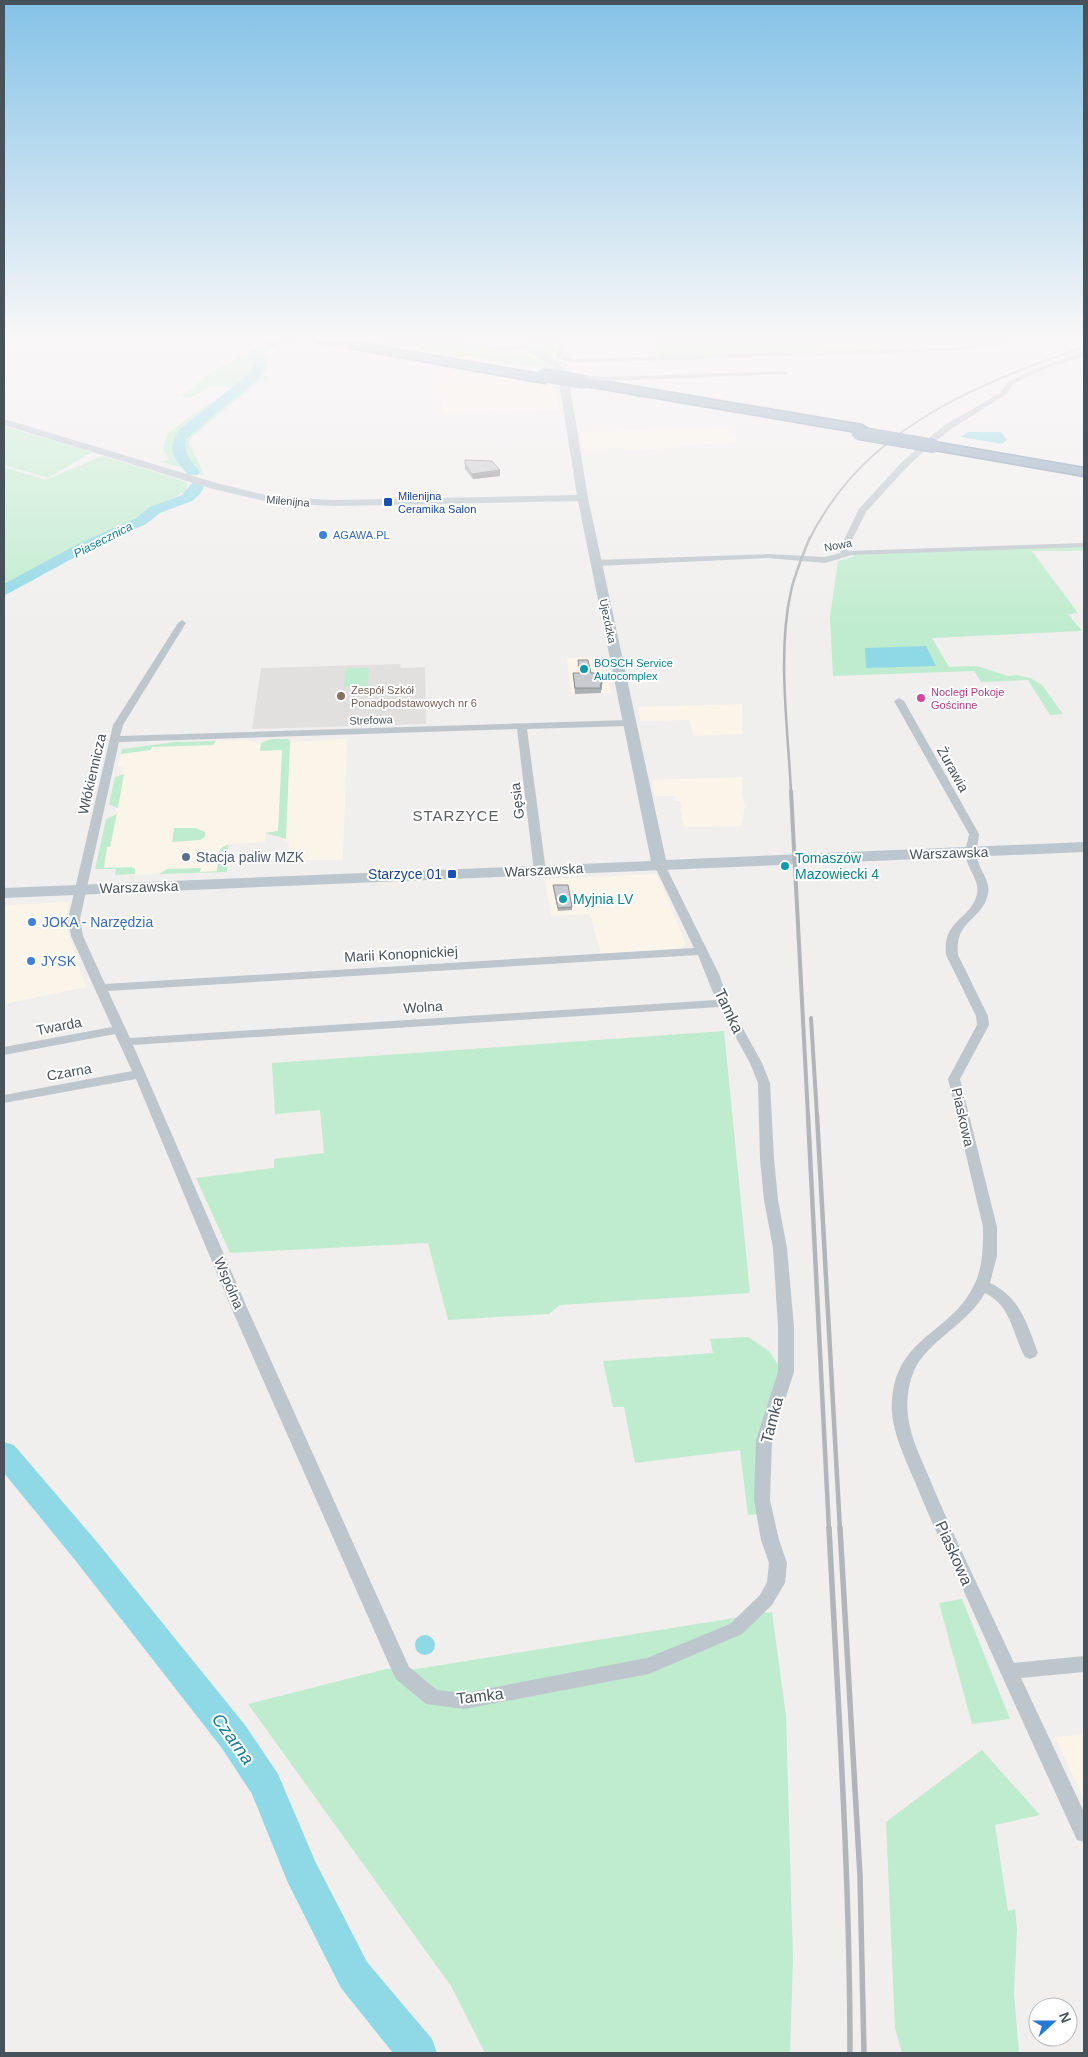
<svg xmlns="http://www.w3.org/2000/svg" width="1088" height="2057" viewBox="0 0 1088 2057" font-family="Helvetica,sans-serif">
<style>
.commercial{fill:#fbf4e8}
.education{fill:#e2dfdf}
.green{fill:#bfecce}
.water{fill:#8fd8e6}
.lines{fill:none;stroke-linecap:round;stroke-linejoin:round}
.river{fill:#8fd8e6;fill-rule:evenodd}
.highway-casing{stroke:#748ea6;stroke-width:3}
.street{fill:#bdc6cc;fill-rule:evenodd}
.secondary{fill:#bbc6cf;fill-rule:evenodd}
.highway{fill:#89a3ba;fill-rule:evenodd}
.rail-far4{stroke:#b1b4b8;stroke-width:2}
.rail-far3{stroke:#b1b4b8;stroke-width:2.5}
.rail-far2{stroke:#b1b4b8;stroke-width:4}
.rail-far1{stroke:#b1b4b8;stroke-width:4.5}
.rail{stroke:#b1b4b8;stroke-width:5.5}
.highway-bridge-casing{stroke:#748ea6;stroke-width:14;stroke-linecap:butt}
.highway-bridge{stroke:#89a3ba;stroke-width:13}
.wall{fill:#acafb4}
.shaded-wall{fill:#8c8e92}
.building{fill:#c8cbd1;stroke:#8c8e92}
.transit-dot{fill:#1a4fb4;stroke:#fff;stroke-width:2}
.shop-dot{fill:#3f7fe0;stroke:#fff;stroke-width:2}
.culture-dot{fill:#0f9aa8;stroke:#fff;stroke-width:2}
.education-dot{fill:#8d6e63;stroke:#fff;stroke-width:2}
.hotel-dot{fill:#d1479c;stroke:#fff;stroke-width:2}
.service-dot{fill:#5c6f8a;stroke:#fff;stroke-width:2}
.labels{text-anchor:middle;dominant-baseline:central;stroke-width:4;stroke-linejoin:round;paint-order:stroke}
.far-transit-label{font-size:11px;fill:#164399;stroke:#fff;text-anchor:start}
.far-street-label{font-size:11px;fill:#47525a;stroke:#fff}
.far-shop-label{font-size:11px;fill:#366cbe;stroke:#fff;text-anchor:start}
.far-culture-label{font-size:11px;fill:#0d838f;stroke:#fff;text-anchor:start}
.far-education-label{font-size:11px;fill:#785e54;stroke:#fff;text-anchor:start}
.far-hotel-label{font-size:11px;fill:#b23c85;stroke:#fff;text-anchor:start}
.far-water-label{font-size:12px;font-style:italic;fill:#157d92;stroke:#fff}
.street-label{font-size:14px;fill:#47525a;stroke:#fff}
.service-label{font-size:14px;fill:#4e5e75;stroke:#fff;text-anchor:start}
.culture-label{font-size:14px;fill:#0d838f;stroke:#fff;text-anchor:start}
.transit-label{font-size:14px;fill:#164399;stroke:#fff;text-anchor:end}
.shop-label{font-size:14px;fill:#366cbe;stroke:#fff;text-anchor:start}
.neighbourhood-label{font-size:15px;letter-spacing:1px;fill:#5b5f63;stroke:#fff}
.near-street-label{font-size:16px;fill:#47525a;stroke:#fff}
.near-water-label{font-size:18px;font-style:italic;fill:#157d92;stroke:#fff}
</style>
<rect width="100%" height="100%" fill="#f1eeee"/>
<path class="commercial" d="M438,367l119,20 2,23 -117,2z
M727,427l11,16 -49,2 -11,3 -51,2 -2,-2 -42,1 -3,-17z
M605,657l6,36 -40,1 -4,-36z
M742,704l1,30 -49,2 -5,-16 -48,1 -3,-14z
M270,739h19l1,3 57,-3 -4,121h-55l1,-18 -21,-9h-3v9l-37,2 -1,28 -112,3 1,-6h-21l11,-50 9,-5 1,-6 -7,-4 6,-27 8,-3 1,-6 -6,-2 4,-17 53,-7 71,-2 11,3z
M743,777l-1,18 3,12 -4,19 -57,1 -4,-19h2l-2,-7h-4l-1,-5h-20l-3,-16z
M657,874l29,70 -5,4 -80,6 -11,-40 -39,2 -6,-37z
M69,902l-4,22 21,63 -82,17v-99z
M1084,1735v64l-29,-62z"/>
<path class="education" d="M400,664l1,4 24,-1 1,57 -174,5 9,-61z"/>
<path class="green" d="M265,339h38l-2,4 3,2 -24,-1 -13,7 1,18 -4,7 6,1 -4,4 -6,-1 -68,57 -3,5 15,33 -42,-13 7,-3 -6,-10 4,-15 42,-31 6,1 20,-16 -24,-3 -20,13 -11,-2 37,-27 42,-22 -2,-4z
M350,339h34l92,8 24,5h18l24,9 11,8z
M653,339h360l-15,5 -338,13z
M533,344h21l3,4 -4,10 5,3 8,1 1,11 -8,-10 -29,-17z
M4,426l88,26 -44,26 -44,-13z
M102,456l85,26 -1,9 -182,97v-121l42,13z
M1084,546v5h-52l46,62 -10,1 14,17 -150,7 17,29 28,-1 31,10 9,-1 13,3 12,7 21,29 -13,1 -22,-35 -47,2 -7,-11 -141,5 -3,-59 8,-56 15,-4 1,-3z
M345,668h24l-1,18 -24,1z
M270,739h19l1,3 -4,97 -21,-6 13,-2 4,-81 -22,1 1,-8z
M216,741l-3,4 -61,2 -1,3 -30,4 1,-5 53,-7z
M124,774l-6,34h-1l-8,-4 6,-27z
M117,814l-7,33h-3l-3,21 28,-1 3,2v5l-20,1 1,-6h-21l11,-50z
M174,828h22l9,4v5l-5,3 -28,2z
M228,844l-1,28 -68,2 8,-5 34,-1 -1,4 17,-1 1,-9 8,-1 1,-9h-8l1,-3z
M724,1031l26,262 -190,12 -11,9 -101,6 -20,-77 -198,10 -34,-75 78,-10v-9l50,-6 -4,-43 -45,4 -3,-51z
M748,1337l21,14 14,21 -23,142 -12,1 -8,-65 -105,13 -11,-56h-11l-10,-46 110,-8 -3,-14z
M962,1599l48,120 -38,5 -33,-121z
M772,1612l14,104 7,244 -3,93h-305l-34,-67 -203,-282 138,-35h30z
M982,1750l58,65 -45,10 13,86 7,-2 2,20 -3,65 5,59h-117l-7,-25 -9,-206z"/>
<path class="water" d="M968,432h33l6,8 -5,4 -41,-7z
M926,646l10,20 -70,2 -1,-20z
M415 1645a10 10 0 1 1 20 0a10 10 0 1 1-20 0Z"/>
<g class="lines">
<path class="river" d="M270,339h14l-23,16 6,5 -7,17 -74,62c-4,14 6,22 14,33l-2,3h-10c-13,-17 -23,-24 -9,-45l72,-58 4,-11 -8,-6z
M198,481l7,4 -5,9 -8,7 -32,12 -14,11 -58,26 -79,43 -5,2v-11l74,-40 58,-26 14,-11 32,-12 11,-13z
M4,1442l10,3 83,97 148,183 33,49 37,87 52,101 65,77 5,14h-44l-52,-65 -53,-105 -36,-89 -31,-47 -146,-187 -71,-87z"/>
<g class="highway-casing">
<path id="highway" d="M311,339h27l207,36 6,4 -6,4 -229,-41z
M584,378l278,47 6,4 -6,4 -282,-48 -2,-3 2,-3z
M934,442l150,26v8l-155,-27 -2,-3 2,-3z"/>
</g>
<path class="street" d="M1011,339h12l-30,9 -41,3 -378,12 -19,-5 3,-10 -2,-4h-28l-3,-2 3,-2 33,1 3,7 -3,8 13,3 378,-12 41,-3z
M1084,352v4l-42,14 -29,14 -8,11 -54,34 -20,16 -25,23 -40,44 -19,38 1,1 236,-8v4l-232,8 -27,8 -57,-5 -172,8 -4,-3 4,-3 172,-6 57,3 16,-4 -2,-3 20,-41 41,-45 25,-23 20,-16 55,-32 8,-11 30,-14z
M785,371l3,2 -1,1 -181,7 -34,-3 -3,-2 3,-2 34,3z
M182,620l4,3 -63,102 -3,11 509,-16 5,3 -5,3 -102,3 19,142 -6,3 -6,-3 -17,-142 -398,13 -39,177 3,17 22,48 589,-36 -40,-83 2,-2h8l55,111 10,29 33,60 8,20 4,76 4,41 9,48 7,79v45l-22,68 -2,60 9,40 8,23 -2,20 -13,22 -30,29 -93,40 -185,35 -38,-5 -30,-25 -3,-6 -160,-361 -97,-233 -132,24v-8l128,-24 -17,-37 -111,21v-8l108,-20 -41,-91 -3,-17 45,-194 65,-102zM698,955l18,45 -586,38 -22,-47zM719,1007l31,56 8,20 2,76 4,41 9,48 5,79v45l-22,68 -2,60 7,40 8,23 -2,19 -7,13 -30,29 -83,34 -183,35 -27,-3 -28,-23 -160,-355 -116,-267z
M899,698l5,3 75,133c0,8 -4,16 -2,23 2,13 14,24 11,37 -6,27 -34,26 -30,61l30,61 1,9 -29,54 37,148v29l-7,27c30,14 37,41 48,70l-3,4 -5,2 -5,-2c-13,-23 -13,-51 -40,-64 -18,32 -58,48 -71,78 -6,14 -8,30 -6,45 3,25 16,48 25,71 25,59 54,117 81,176l70,-7v16l-63,6 63,134v30l-7,-2c-39,-85 -78,-170 -116,-255 -16,-34 -32,-68 -46,-103 -12,-29 -28,-59 -22,-91 9,-54 57,-60 79,-102 11,-19 11,-40 11,-62l-35,-148 29,-54 -1,-9 -30,-61c-4,-36 25,-35 31,-61 3,-13 -9,-24 -11,-37 -2,-7 2,-15 3,-23l-75,-133z"/>
<path class="secondary" d="M396,339c26,0 53,1 79,3 17,1 29,8 47,2l1,-2 -2,-3h9l2,3 -2,3 28,17 10,13 20,123 78,362 418,-18v10l-1080,46v-10l647,-27 -73,-360 -243,5 -62,-3 -60,-14 -209,-64v-6l216,65 53,13 62,3 242,-5 -19,-120 -6,-9 -28,-17 -25,3 -17,-4 -82,-6z"/>
<use href="#highway" class="highway"/>
<path class="rail-far4" d="M810,539c4,-11 11,-20 17,-30 57,-88 162,-130 257,-162"/>
<path class="rail-far3" d="M791,792c-3,-64 -14,-138 0,-201 4,-18 12,-36 19,-54"/>
<path class="rail-far2" d="M791,791l17,325
M811,1018l6,98"/>
<path class="rail-far1" d="M808,1115l21,415
M817,1115l23,415"/>
<path class="rail" d="M829,1528c9,175 21,350 21,525
M840,1528l20,348 4,177"/>
<g class="highway-bridge-casing">
<path id="highway-bridge" d="M544,375l40,7
M858,433l76,13"/>
</g>
<use href="#highway-bridge" class="highway-bridge"/>
</g>
<path class="wall" d="M465,460l35,10v6l-27,3 -8,-10z
M578,660l24,24v6h-1v3l-26,1 -2,-21h6z
M553,885l19,22v3l-14,1z"/>
<path class="shaded-wall" d="M500,470v6l-27,3 -1,-5z"/>
<path class="building" d="M465,460l27,1 8,9 -28,4 -7,-10z
M578,660h10l3,13h9l2,11h-2l1,4h-26l-2,-15h7z
M553,885h15l4,22 -14,1z"/>
<linearGradient id="sky" x2="0" y2="1"><stop stop-color="#84c2e7"/><stop offset="0.54" stop-color="#f9f7f7"/><stop offset="1" stop-color="#f9f7f7" stop-opacity="0"/></linearGradient>
<rect width="1088" height="627" fill="url(#sky)"/>
<g class="transit-dot">
<rect x="383" y="497" width="10" height="10" rx="2.5"/>
<rect x="447" y="869" width="10" height="10" rx="2.5"/>
</g>
<g class="shop-dot">
<circle cx="323" cy="535" r="5"/>
<circle cx="32" cy="922" r="5"/>
<circle cx="31" cy="961" r="5"/>
</g>
<g class="culture-dot">
<circle cx="584" cy="669" r="5"/>
<circle cx="785" cy="866" r="5"/>
<circle cx="563" cy="899" r="5"/>
</g>
<circle class="education-dot" cx="341" cy="696" r="5"/>
<circle class="hotel-dot" cx="921" cy="698" r="5"/>
<circle class="service-dot" cx="186" cy="857" r="5"/>
<g class="labels">
<g class="far-transit-label">
<text x="398" y="496">Milenijna<tspan x="398" dy="13">Ceramika Salon</tspan></text>
</g>
<g class="far-street-label">
<text transform="translate(288 501) rotate(5)">Milenijna</text>
<text transform="translate(838 545) rotate(-11)">Nowa</text>
<text transform="translate(608 621) rotate(78)">Ujezdzka</text>
<text transform="translate(371 720) rotate(-2)">Strefowa</text>
</g>
<g class="far-shop-label">
<text x="333" y="535">AGAWA.PL</text>
</g>
<g class="far-culture-label">
<text x="594" y="663">BOSCH Service<tspan x="594" dy="13">Autocomplex</tspan></text>
</g>
<g class="far-education-label">
<text x="351" y="690">Zespół Szkół<tspan x="351" dy="13">Ponadpodstawowych nr 6</tspan></text>
</g>
<g class="far-hotel-label">
<text x="931" y="692">Noclegi Pokoje<tspan x="931" dy="13">Gościnne</tspan></text>
</g>
<g class="far-water-label">
<text transform="translate(103 540) rotate(-27)">Piasecznica</text>
</g>
<g class="street-label">
<text transform="translate(953 769) rotate(61)">Żurawia</text>
<text transform="translate(92 774) rotate(-77)">Włókiennicza</text>
<text transform="translate(517 801) rotate(-97)">Gęsia</text>
<text transform="translate(949 853) rotate(-2)">Warszawska</text>
<text transform="translate(544 870) rotate(-3)">Warszawska</text>
<text transform="translate(139 887) rotate(-2)">Warszawska</text>
<text transform="translate(401 954) rotate(-3)">Marii Konopnickiej</text>
<text transform="translate(423 1007) rotate(-4)">Wolna</text>
<text transform="translate(59 1026) rotate(-11)">Twarda</text>
<text transform="translate(69 1072) rotate(-10)">Czarna</text>
<text transform="translate(963 1117) rotate(77)">Piaskowa</text>
<text transform="translate(229 1283) rotate(67)">Wspólna</text>
</g>
<g class="service-label">
<text x="196" y="857">Stacja paliw MZK</text>
</g>
<g class="culture-label">
<text x="795" y="858">Tomaszów<tspan x="795" dy="16">Mazowiecki 4</tspan></text>
<text x="573" y="899">Myjnia LV</text>
</g>
<g class="transit-label">
<text x="442" y="874">Starzyce 01</text>
</g>
<g class="shop-label">
<text x="42" y="922">JOKA - Narzędzia</text>
<text x="41" y="961">JYSK</text>
</g>
<g class="neighbourhood-label">
<text x="456" y="815">STARZYCE</text>
</g>
<g class="near-street-label">
<text transform="translate(729 1011) rotate(65)">Tamka</text>
<text transform="translate(772 1420) rotate(-75)">Tamka</text>
<text transform="translate(954 1553) rotate(66)">Piaskowa</text>
<text transform="translate(480 1696) rotate(-7)">Tamka</text>
</g>
<g class="near-water-label">
<text transform="translate(233 1739) rotate(54)">Czarna</text>
</g>
</g>
<rect width="1088" height="2057" fill="none" stroke="#47525a" stroke-width="10"/>
<g transform="translate(1053 2022) rotate(69)"><circle r="24" fill="#ffffff" stroke="#b5babd"/>
<path d="M0-4L9 19L0 12L-9 19Z" fill="#247ad5"/>
<text y="-8" font-size="14" font-weight="bold" text-anchor="middle" fill="#47525a">N</text>
</g>
</svg>
